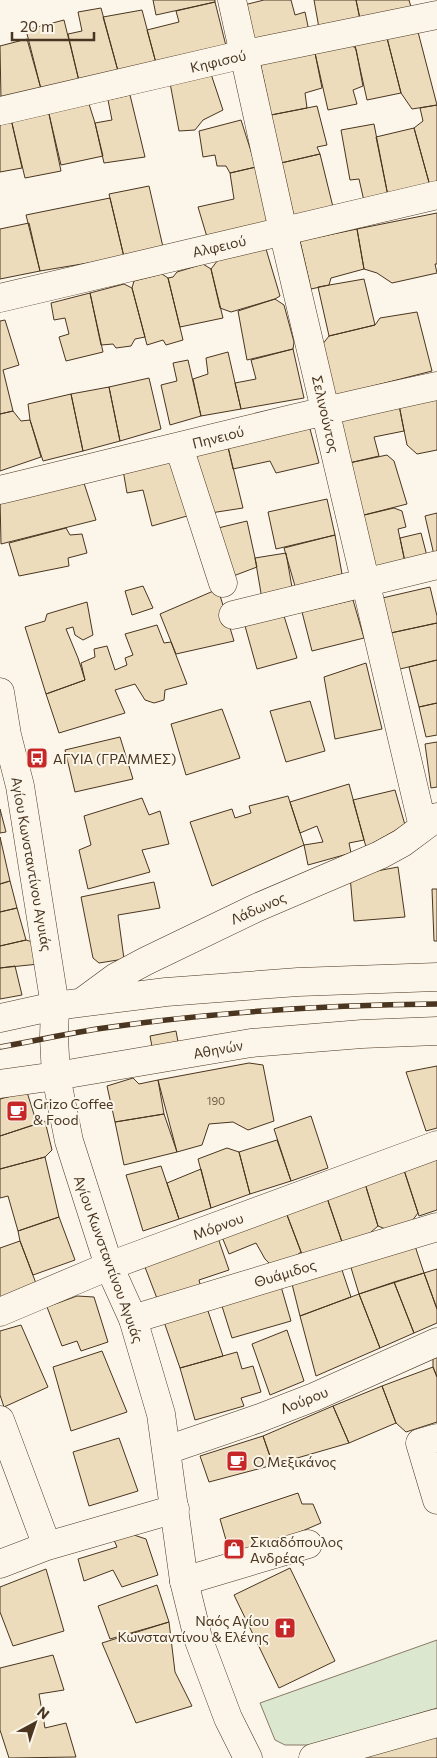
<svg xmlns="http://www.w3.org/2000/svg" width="437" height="1758" viewBox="0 0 437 1758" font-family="Commissioner,sans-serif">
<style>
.green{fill:#dce7d0;stroke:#887966}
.building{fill:#ecdcbc;stroke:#4a3520}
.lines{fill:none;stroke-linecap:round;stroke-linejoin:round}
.minor-casing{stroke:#4a3520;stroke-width:29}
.major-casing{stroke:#4a3520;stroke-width:29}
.minor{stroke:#fbf6e9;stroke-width:28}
.major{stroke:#fbf6e9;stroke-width:28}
.rail-casing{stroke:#4a3520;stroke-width:5.5}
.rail{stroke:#fbf6e9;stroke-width:4;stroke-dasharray:11;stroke-linecap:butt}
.labels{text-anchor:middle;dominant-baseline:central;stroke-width:4;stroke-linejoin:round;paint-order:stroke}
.number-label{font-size:11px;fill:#725f47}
.street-label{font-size:14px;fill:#4a3520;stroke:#fbf6e9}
.poi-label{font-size:14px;fill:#4a3520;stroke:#fbf6e9;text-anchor:start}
</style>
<rect width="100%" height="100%" fill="#fbf6e9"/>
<path class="green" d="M437,1640v68l-123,37h-29l-10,-5 -15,-37z"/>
<path class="building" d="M153,0h62v2l-59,13z
M264,0h27l4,15 10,-3 4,19 -57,12 -8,-38z
M314,0h42l4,19 -41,9z
M356,0h53l2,7 -51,12z
M215,2l11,44 -70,17 -9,-33 32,-8 -3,-11z
M101,8l17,63 -39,10 -11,-47 14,-3 -4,-19z
M142,10l14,53 -38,8 -15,-54z
M64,20l15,61 -38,8 -15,-59z
M417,28l20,77 -25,4 -11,-16 -15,-59z
M386,34l15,59 -34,7 -13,-59z
M27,39l14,50 -40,12 -1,-55z
M348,42l8,7 7,37 -10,4 4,14 -29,6 -13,-57z
M315,53l7,35 -17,5 2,15 -36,7 -11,-53z
M211,74l12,36 -20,10 -8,10 -16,1 -9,-48z
M130,95l15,62 -41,6 -9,-40 17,-3 -4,-20z
M89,104l6,19 8,33 -42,9 -12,-51 3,-7z
M437,105v78l-7,3 -16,-58 9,-7 -3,-13z
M317,106l10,39 -10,2 3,7 -39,9 -10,-48z
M44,112l5,2 12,57 -36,7 -14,-59z
M11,119l11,49 -22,4v-50z
M241,120l15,47 -26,6 -4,-7h-9l-2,-11 -12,2 -4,-26z
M374,124l14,72 -24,5 -5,-22 -9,1 -9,-50z
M414,128l16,58 -42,10 -12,-59z
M320,154l13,53 -39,10 -13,-54z
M256,167l12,58 -61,12 -9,-30 36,-8 -4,-26z
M149,186l14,61 -39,10 -15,-63z
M110,198l14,59 -84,14 -14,-56z
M437,213v51h-2l2,9 -45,10 -15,-10 -13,-4 -7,-40z
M29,223l11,48 -40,8v-50z
M357,229l7,40 -33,9 -2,7 -18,4 -11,-48z
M266,249l14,47 -5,3 -44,13 -11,-4 -9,-39 7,-9z
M203,264l8,5 12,49 -43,9 -12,-49 5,-1 4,-5z
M162,274l6,4 15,62 -17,5 -3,-5 -16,5 -15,-57 2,-7z
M364,279l11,46 -46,11 -11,-49z
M124,284l8,4 13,49 -10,2 -4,7 -15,2 -3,-4 -12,1 -11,-52z
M90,293l13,59 -37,9 -7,-24 10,-3 -4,-16 -11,2 -3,-17z
M275,299l9,6 10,37 -1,7 -46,11 -9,-49z
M417,312l15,59 -102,26 -12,-47 11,-14 46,-11 5,-7z
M5,320l14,45 -16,5 10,41 -13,3v-93z
M293,349l11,49 -63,11 -6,-26 21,-4 -5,-19z
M228,352l13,57 -40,7 -8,-37 15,-5 -2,-16z
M188,360l13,56 -31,9 -9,-40 16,-4 -4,-18z
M149,378l12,51 -41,12 -11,-54z
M109,387l11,54 -37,10 -12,-57z
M71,394l12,57 -40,10 -13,-41 -2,-16z
M437,395v55l-20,4 -10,-9 -8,-40z
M399,405l5,26 -30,6 5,19 -30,7 -8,-46z
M13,411l8,10 9,-1 11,37 -41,14v-57z
M309,425l10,38 -43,10 -6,-12 -37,8 -5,-22z
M228,447l15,61 -39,6 -13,-59z
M387,455l7,6 13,43 -51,13 -7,-54z
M173,459l14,57 -35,10 -9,-36 -16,3 -4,-23z
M82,477l14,43 -95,24 -1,-46z
M327,499l8,36 -59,14 -8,-37z
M394,508l8,3 4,16 -8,2 7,33 -35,9 -14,-54z
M437,513v41l-3,1 -9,-39z
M247,521l10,46 -29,11 -14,-49z
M66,528l4,7 12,-1 5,19 -19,5 1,8 -50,10 -10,-33z
M421,533l6,23 -22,6 -5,-24z
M335,535l7,39 -47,12 -11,-38z
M286,553l7,40 -31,6 -7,-41z
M143,586l10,22 -21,7 -7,-24z
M430,587l7,29v7l-51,11 -8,-35z
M218,589l16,52 -58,13 -16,-40z
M353,600l11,38 -52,13 -10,-39z
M87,602l6,33 -10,5 -8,-5 -2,-8 -7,2 12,29 7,22 -39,14 -21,-67 20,-6 2,-7z
M284,616l13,42 -40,11 -12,-43z
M437,623v37l-41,10 -10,-36z
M157,625l7,18 7,-1 16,42 -22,6 -1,10 -10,3 -9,-3 -10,-16 -20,6 10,23 -66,20 -13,-39 39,-14 -4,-17 14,-6 -1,-8 13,-3 8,24 12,-5 -2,-7 8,-3 -8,-21z
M437,660v43l-18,4 -10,-40z
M366,663l16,66 -47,10 -11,-62z
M310,701l15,50 -39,11 -16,-51z
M437,703v32l-11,2 -7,-30z
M222,709l18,49 -54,17 -15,-51z
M120,737l13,42 -58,13 -10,-42z
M437,742v45l-6,1 -6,-44z
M349,784l15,56 -15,3 2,10 -43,12 -4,-20 19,-3 -6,-16 -17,7 -10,-31z
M395,790l10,35 -39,22 -13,-47z
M288,796l16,49 -92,41 -22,-64 42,-13 3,9 16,-5 -2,-7z
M142,798l7,17 11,-4 9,33 -27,6 8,22 -62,17 -9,-39 12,-5 -7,-29z
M0,809l6,23 -6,1z
M0,837l10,44 -10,3z
M398,867l7,50 -51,4 -4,-45z
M10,881l7,27 -17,4v-28z
M154,882l6,26 -42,7 6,44 -25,4 -6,-5 -12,-61z
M432,889h5v52h-3z
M17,908l9,32 -26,6v-34z
M26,940l10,3 3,21 -39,4v-22z
M15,966l7,29 -22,4v-31z
M176,1031l3,16 -26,5 -3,-16z
M249,1063l14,2 11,56 -26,9 -15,-8 -24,2 -7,21 -25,7 -19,-72z
M437,1066v62l-11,3 -20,-59z
M133,1078l6,6 19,-4 6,34 -49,8 -8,-36z
M27,1092l10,32 -37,12v-37z
M164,1114l13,38 -53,13 -9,-43z
M311,1116l17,52 -37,13 -17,-52z
M45,1121l7,29 -7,7 -45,12v-33z
M277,1140l14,41 -41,13 -11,-42z
M227,1148l12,4 11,42 -39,14 -13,-49z
M437,1154v56l-18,6 -17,-52z
M45,1157l14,60 -41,14 -10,-35 -8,2v-29z
M402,1164l16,49 -6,8 -24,9 -10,-4 -15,-49z
M161,1166l18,53 -36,12 -17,-56z
M201,1169l10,39 -32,11 -12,-36z
M363,1177l15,49 -15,13 -21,3 -17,-50z
M325,1192l17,50 -39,15 -19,-50z
M284,1207l17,45 -8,6 -22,7 -6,-6 -9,-16 -27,11 -9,-22z
M59,1217l16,43 -42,15 -13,-34 -2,-10z
M217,1235l12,35 -30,10 2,8 -43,13 -15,-39z
M413,1240l11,33 -65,21 -10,-33z
M20,1241l17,45 -37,16v-54z
M340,1264l11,33 -51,19 -9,-36z
M437,1269v40l-13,-36z
M424,1273l13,36v14l-23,10 -20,-51z
M394,1282l20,51 -34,15 -21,-54z
M280,1283l11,38 -59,17 -11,-35z
M359,1294l21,54 -64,28 -16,-60z
M77,1296l17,1 14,45 -27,9 -4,-10 -15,5 -15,-39z
M205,1302l18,54 -43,12 -18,-52z
M21,1325l27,62 -44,20 -4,-12v-64z
M287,1330l17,51 -34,14 -18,-51z
M437,1350v27l-4,-10v-15z
M102,1351l25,61 -56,19 -18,-64z
M237,1352l5,17 11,-3 8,26 -20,6 3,8 -49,14 -15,-52z
M433,1367l4,10v45l-31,10 -10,-9 -14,-37z
M382,1386l14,37 -47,20 -16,-37z
M333,1406l16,37 -76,22 -10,-29z
M263,1436l10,29 -64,17 -9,-26z
M119,1438l19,53 -49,15 -16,-54z
M298,1493l4,11h11l8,19 -89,38 -12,-42z
M134,1535l12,4 12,36 -36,12 -9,-17 -29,11 -6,-22 39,-12 -3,-7z
M290,1568l45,93 -56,27 -45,-93z
M46,1569l18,62 -51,15 -13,-34v-25z
M157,1585l12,37 -59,17 -12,-33z
M169,1622l6,50 17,34 -56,17 -34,-80z
M53,1655l11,35 -25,4 6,34 21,-5 10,34 -67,1 -9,-28v-62z
M437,1731v27h-93z"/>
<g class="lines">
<g class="minor-casing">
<path id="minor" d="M232,0l51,231 140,596
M0,111l245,-57 192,-39
M0,298l437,-103
M179,447l44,136
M0,490c146,-35 291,-73 437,-104
M233,615l204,-50
M82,1002l34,-25 30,-16 110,-53 124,-53 22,-12 35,-26
M0,1018l55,-12 111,-14 132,-10 139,-5
M0,1084l56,-8 195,-33 111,-9 75,-3
M0,1312l109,-46 328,-121
M133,1319l304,-92
M0,1420l47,126
M437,1438l-17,5 17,57
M167,1450l93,-32 54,-21 123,-55
M0,1564l47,-18 128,-37
M184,1581l124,-37
M313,1758l124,-35"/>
</g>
<g class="major-casing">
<path id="major" d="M0,692l7,43 13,51 35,220 -1,31 2,39 13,65 40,125 24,53 28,95 23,167 14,57 30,80 20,40"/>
</g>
<use href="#minor" class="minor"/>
<use href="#major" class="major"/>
<g class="rail-casing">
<path id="rail" d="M0,1047c35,-6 69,-14 104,-19 111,-16 222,-23 333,-24"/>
</g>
<use href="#rail" class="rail"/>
</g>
<defs>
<g id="bus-square" transform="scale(1.125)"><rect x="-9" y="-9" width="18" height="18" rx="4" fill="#c62828" stroke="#fbf6e9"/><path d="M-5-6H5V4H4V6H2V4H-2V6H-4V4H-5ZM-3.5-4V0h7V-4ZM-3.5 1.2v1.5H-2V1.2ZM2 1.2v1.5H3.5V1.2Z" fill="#fff"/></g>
<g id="cafe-square" transform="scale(1.125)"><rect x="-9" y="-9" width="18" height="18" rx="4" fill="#c62828" stroke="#fbf6e9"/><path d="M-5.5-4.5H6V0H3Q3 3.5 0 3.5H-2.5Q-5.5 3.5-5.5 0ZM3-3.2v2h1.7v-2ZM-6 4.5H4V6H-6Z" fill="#fff"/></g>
<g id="shop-square" transform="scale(1.125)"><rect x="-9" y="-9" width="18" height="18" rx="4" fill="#c62828" stroke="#fbf6e9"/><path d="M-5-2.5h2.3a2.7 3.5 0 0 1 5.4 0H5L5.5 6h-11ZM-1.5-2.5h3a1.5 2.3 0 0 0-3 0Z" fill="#fff"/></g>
<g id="church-square" transform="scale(1.125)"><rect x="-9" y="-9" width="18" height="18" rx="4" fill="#c62828" stroke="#fbf6e9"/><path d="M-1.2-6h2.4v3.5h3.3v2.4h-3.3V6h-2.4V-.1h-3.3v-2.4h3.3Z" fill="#fff"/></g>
</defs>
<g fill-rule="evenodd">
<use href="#bus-square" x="37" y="758"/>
<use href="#cafe-square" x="17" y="1111"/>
<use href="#cafe-square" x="237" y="1461"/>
<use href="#shop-square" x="234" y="1549"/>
<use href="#church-square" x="285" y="1628"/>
</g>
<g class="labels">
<g class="number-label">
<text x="216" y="1100">190</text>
</g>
<g class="street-label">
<text transform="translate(218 61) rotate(-13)">Κηφισού</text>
<text transform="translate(219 246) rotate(-13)">Αλφειού</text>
<text transform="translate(326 414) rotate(77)">Σελινούντος</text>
<text transform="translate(218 437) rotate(-14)">Πηνειού</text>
<text transform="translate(32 864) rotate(80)">Αγίου Κωνσταντίνου Αγυιάς</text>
<text transform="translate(258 908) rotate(-24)">Λάδωνος</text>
<text transform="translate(218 1049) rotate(-10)">Αθηνών</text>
<text transform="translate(218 1226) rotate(-20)">Μόρνου</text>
<text transform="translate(109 1259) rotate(70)">Αγίου Κωνσταντίνου Αγυιάς</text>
<text transform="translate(285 1273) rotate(-17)">Θυάμιδος</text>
<text transform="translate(304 1400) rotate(-22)">Λούρου</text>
</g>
<g class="poi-label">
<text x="53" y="758">ΑΓΥΙΑ (ΓΡΑΜΜΕΣ)</text>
<text x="33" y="1103">Grizo Coffee<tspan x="33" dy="16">&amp; Food</tspan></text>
<text x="253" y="1461">Ο Μεξικάνος</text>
<text x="250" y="1541">Σκιαδόπουλος<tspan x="250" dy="16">Ανδρέας</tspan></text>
<text x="269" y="1620" text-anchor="end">Ναός Αγίου<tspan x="269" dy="16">Κωνσταντίνου &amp; Ελένης</tspan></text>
</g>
</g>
<g transform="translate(35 1723) rotate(40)" stroke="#fbf6e9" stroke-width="4" paint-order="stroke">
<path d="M0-4L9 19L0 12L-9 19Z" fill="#4a3520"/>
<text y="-8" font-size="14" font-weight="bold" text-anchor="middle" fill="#4a3520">N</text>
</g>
<path d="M12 32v8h82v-8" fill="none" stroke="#4a3520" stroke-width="2.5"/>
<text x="20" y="32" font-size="15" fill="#4a3520" stroke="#fbf6e9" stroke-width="4" paint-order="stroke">20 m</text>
</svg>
